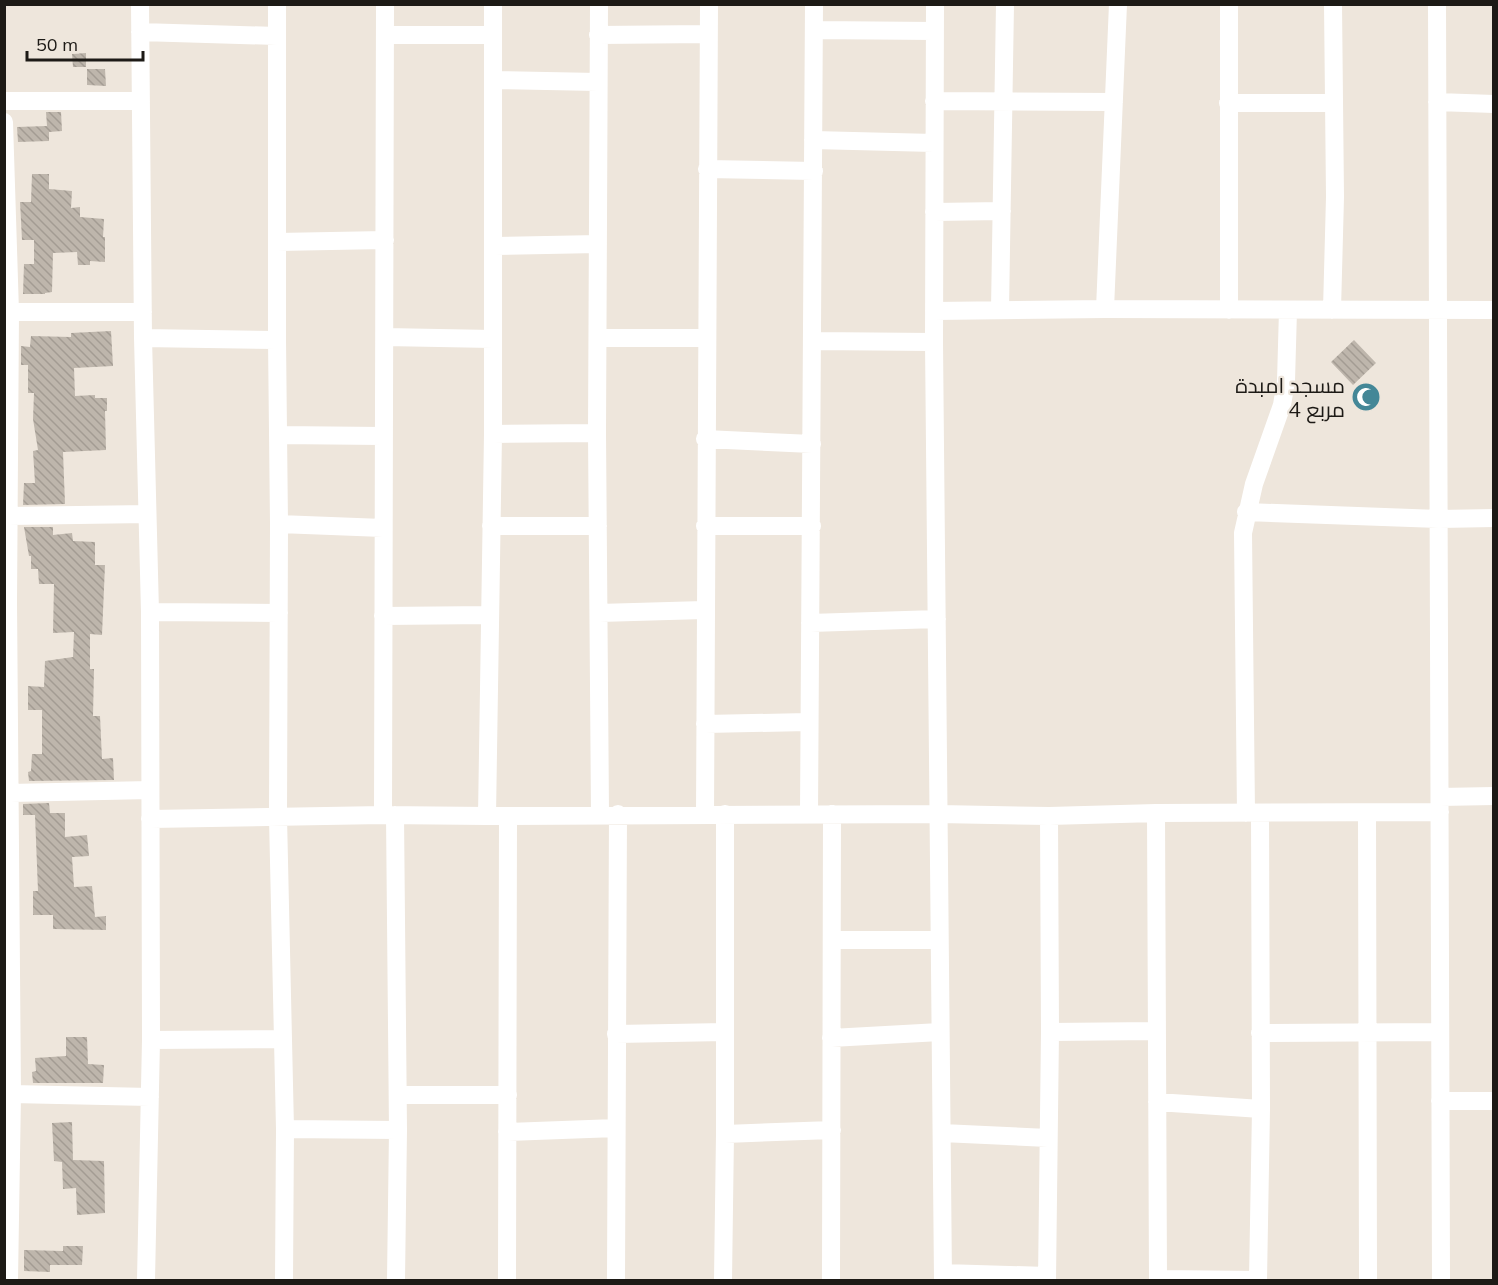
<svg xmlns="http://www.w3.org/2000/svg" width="1498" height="1285" viewBox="0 0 1498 1285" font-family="Mulish,Cairo,sans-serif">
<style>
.building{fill:url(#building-back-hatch)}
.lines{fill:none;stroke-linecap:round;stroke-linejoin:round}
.minor{stroke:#fff;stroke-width:18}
.labels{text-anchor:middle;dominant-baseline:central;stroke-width:4.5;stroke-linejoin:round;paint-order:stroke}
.poi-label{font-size:21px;fill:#1d1a16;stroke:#eee6dc;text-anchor:end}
</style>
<defs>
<pattern id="building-back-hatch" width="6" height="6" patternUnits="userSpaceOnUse" patternTransform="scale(1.5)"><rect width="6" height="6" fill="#beb6ac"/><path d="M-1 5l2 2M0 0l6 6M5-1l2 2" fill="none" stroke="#a39c93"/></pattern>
</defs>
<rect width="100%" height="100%" fill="#eee6dc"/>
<path class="building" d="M86,53v14h-13l-1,-13z
M87,69h18l1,17 -19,-1z
M46,112h15l1,19 -13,1v9l-31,1 -1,-15 30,-1z
M32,174h17v15l23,2 -1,17 9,-1v10l24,2 -1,18h2v25l-15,-1v4h-12l-1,-13 -24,1 -1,39 -7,1v1h-22l1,-30h10v-24h-12l-2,-38h11z
M111,331l2,35 -39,2 1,28 20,-1v3h12v13h-2l1,39 -43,2 2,52 -42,1 1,-22h11l-2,-32 5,-1 -5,-31 1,-26h-6v-28h-7v-19l9,1 1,-11 40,1v-4z
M1354,340l22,23 -23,22 -22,-23z
M24,527h29v8l19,-2 1,8 22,1v23h10l-3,70 -12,-1v35h4l-1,47h7l2,43 11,-1 1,22 -85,1 -1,-9 3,-1 1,-17h10v-44h-14v-24l16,1 1,-26 28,-4 1,-25 -21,1 1,-49h-15l-1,-15h-7v-13h-2z
M49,803l1,10h15v24l22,-2 2,21 -17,1 2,30 18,-1 3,31 11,-1v14l-53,-1v-14h-20v-24h5l-3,-76h-12v-11z
M66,1037h21l1,27 16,1 -1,18h-70l-1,-11 4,-1 -1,-13 31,-2z
M72,1122l1,38 31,1 1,52 -28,2 -1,-27 -13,1 -1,-27 -8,-1 -2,-38z
M63,1246h20l-1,19h-32v7l-26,-1v-21l39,1z"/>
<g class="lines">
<path class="minor" d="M140,4l3,334 7,274 1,428 -5,240
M277,4v336l2,184 -1,293 7,312 -1,151
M599,4l-2,429 3,381
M935,4l-1,338 9,938
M1229,4v306
M1437,4l4,1276
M814,30l121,1
M140,32l137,4
M385,35h108
M598,35l110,-1
M493,80l105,2
M4,101h137
M934,101l180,1
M1437,102l57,2
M1228,103h105
M4,122l6,190 -2,290 4,492 -3,186
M813,140l121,3
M707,169l107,2
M934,212l68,-1
M277,242l108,-2
M494,246l104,-2
M1105,309l13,-305
M1000,310l5,-306
M1332,310l3,-113 -2,-193
M934,311l171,-2 389,1
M4,312h139
M385,337l108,2
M143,338l134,2
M598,338h108
M812,341l122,1
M493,434l104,-1
M278,435l105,1
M705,439l107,5
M1246,512l193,7 55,-1
M8,516l139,-2
M279,524l104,4
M491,526h107
M705,526h107
M150,612l129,1
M599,613l105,-3
M383,616l107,-1
M810,623l127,-4
M705,724l103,-2
M10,793l140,-3
M1440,797l54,-1
M1156,813l2,467
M1246,813l-3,-280 11,-49 28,-79 4,-24 2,-71
M1367,813l1,467
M809,814l5,-810
M383,815l2,-811
M395,815l3,315 -2,150
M705,815l4,-811
M487,816l6,-382v-430
M150,819l233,-4 104,1 452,-2 110,2 107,-3 284,-1
M832,940h107
M1050,1032l106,-1
M1260,1033l180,-1
M616,1034l109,-2
M831,1038l109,-6
M151,1040l131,-1
M12,1094l138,3
M398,1095h110
M1440,1101h54
M1157,1102l104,7
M285,1129l113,1
M507,1132l109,-4
M942,1133l106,5
M725,1134l107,-4
M943,1273l104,3
M1158,1279l100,1
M507,1280l1,-464
M616,1280l2,-466
M723,1280l2,-146v-320
M831,1280l1,-466
M1047,1280l3,-248 -1,-216
M1258,1280l3,-171 -1,-296"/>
</g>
<defs>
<g id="mosque-disc" transform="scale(1.5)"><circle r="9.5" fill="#448797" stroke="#eee6dc"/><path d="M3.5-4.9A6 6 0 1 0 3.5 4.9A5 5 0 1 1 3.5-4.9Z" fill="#fff"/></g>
</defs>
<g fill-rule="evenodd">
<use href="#mosque-disc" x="1366" y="397"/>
</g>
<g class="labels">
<g class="poi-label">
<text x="1345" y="385">مسجد امبدة<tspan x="1345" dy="24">مربع 4</tspan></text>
</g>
</g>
<rect width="1498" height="1285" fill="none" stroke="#1d1a16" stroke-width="12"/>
<path d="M27 51v9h116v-9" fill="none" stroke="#1d1a16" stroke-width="3"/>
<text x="36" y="51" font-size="18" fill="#1d1a16" stroke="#eee6dc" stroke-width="4.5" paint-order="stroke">50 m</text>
</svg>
